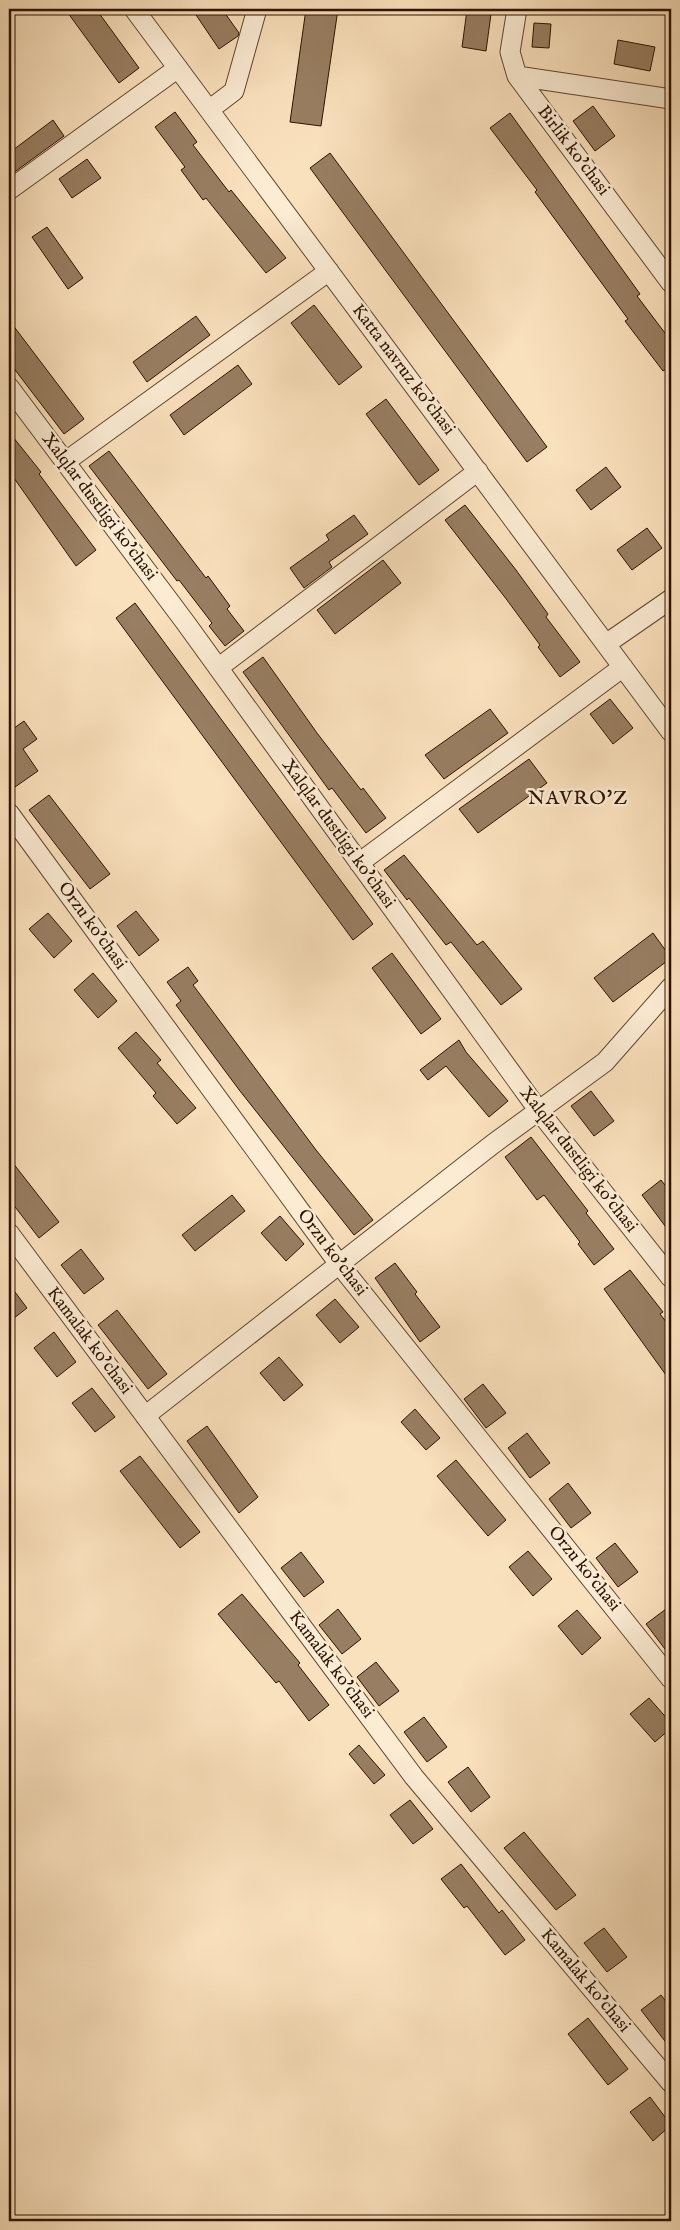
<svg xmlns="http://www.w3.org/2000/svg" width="680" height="2230" viewBox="0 0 680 2230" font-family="'IM FELL English',serif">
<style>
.building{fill:#987e62;stroke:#2d1200}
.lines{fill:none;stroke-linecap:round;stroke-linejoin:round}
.minor-casing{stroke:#60462f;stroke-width:21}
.minor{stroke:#fcecd4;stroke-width:19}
.labels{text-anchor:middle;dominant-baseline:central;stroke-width:5;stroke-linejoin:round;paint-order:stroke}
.street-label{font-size:18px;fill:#2d1200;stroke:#fcecd4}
.quarter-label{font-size:20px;letter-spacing:1px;fill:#2d1200;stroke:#fcecd4}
</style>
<rect width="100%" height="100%" fill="#fae1bd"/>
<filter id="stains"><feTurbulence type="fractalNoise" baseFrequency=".004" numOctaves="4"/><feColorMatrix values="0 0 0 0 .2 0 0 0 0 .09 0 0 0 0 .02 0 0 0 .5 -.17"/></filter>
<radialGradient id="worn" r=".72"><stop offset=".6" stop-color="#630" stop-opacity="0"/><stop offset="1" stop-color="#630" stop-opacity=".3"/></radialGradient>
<path class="building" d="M65,9h31l43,59 -20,15z
M192,9h30l17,24 -1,3 -19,13z
M306,9h32l-17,117 -31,-4z
M467,10l24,4 -5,37 -24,-4z
M534,23l17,1 -2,24 -17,-1z
M618,40l37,7 -5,24 -36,-7z
M593,106l22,30 -20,15 -22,-30z
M175,112l22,30 -4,3 36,47 2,-2 55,68 -20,15 -60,-75 -3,2 -22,-30 4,-3 -30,-40z
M510,113l130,181 -3,2 34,45v24l-8,6 -38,-50 3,-2 -93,-127 2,-2 -47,-62z
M53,120l11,16 -55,40v-23z
M330,153l217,294 -20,15 -217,-294z
M87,159l14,19 -29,20 -13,-19z
M47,227l36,51 -15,11 -36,-52z
M314,305l48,62 -23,18 -48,-62z
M196,316l14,19 -63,47 -14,-20z
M9,320l75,99 -20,15 -55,-72z
M238,365l14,19 -68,51 -14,-20z
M386,399l53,71 -20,15 -53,-71z
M9,432l32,40 -2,2 57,76 -20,16 -67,-95z
M109,451l97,127 2,-2 22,30 -3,3 17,22 -19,15 -16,-20 3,-3 -33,-43 -2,1 -88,-115z
M606,467l15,20 -30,23 -15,-20z
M465,505l51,65 32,44 -2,3 34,45 -20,15 -22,-30 2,-2 -33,-45 -62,-80z
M354,515l14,19 -39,28 3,5 -28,21 -14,-20 39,-28 -3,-5z
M647,528l15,20 -30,22 -15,-20z
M383,560l18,23 -66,51 -18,-24z
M135,603l238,321 -20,16 -237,-322z
M263,657l54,76 44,57 2,-2 23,30 -20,15 -34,-45 -3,2 -86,-118z
M610,699l23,29 -20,16 -23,-30z
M490,709l18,24 -64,46 -19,-24z
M24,721l13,18 -14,10 15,22 -23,16 -6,-9v-49l1,2z
M529,759l18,24 -69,50 -19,-24z
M49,795l61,79 -20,15 -61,-79z
M404,855l73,90 6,-4 39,48 -21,16 -50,-63 -5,3 -37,-47 -2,2 -23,-30z
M136,911l23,29 -20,16 -22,-30z
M48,913l24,28 -18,17 -25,-29z
M653,933l18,25 -58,44 -19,-24z
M392,953l49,66 -20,15 -49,-66z
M188,967l10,14 -5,4 123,165 57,70 -19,15 -114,-144 -64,-86 5,-4 -14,-19z
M93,973l24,28 -19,17 -24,-28z
M136,1032l25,28 -4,3 39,45 -19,16 -24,-28 3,-3 -38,-45z
M459,1040l7,12 42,49 -19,16 -43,-51 -18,14 -8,-10z
M591,1091l23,30 -20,15 -23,-30z
M531,1137l57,74 -2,2 28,36 -20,16 -16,-21 2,-2 -36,-47 -7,5 -32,-43z
M9,1158l50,64 -20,16 -30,-39z
M661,1180l10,13v41l-29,-39z
M232,1195l13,16 -50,40 -13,-16z
M280,1216l24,28 -18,17 -25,-28z
M81,1249l23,30 -20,15 -23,-29z
M395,1263l22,29 -2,2 25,33 -20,15 -45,-64z
M630,1270l33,42 -3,2 11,14v54l-67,-93z
M9,1284l18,24 -18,14z
M335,1299l24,28 -19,16 -24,-28z
M117,1310l50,64 -19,15 -50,-64z
M54,1332l22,30 -19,15 -23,-29z
M279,1357l24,28 -19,16 -24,-28z
M483,1384l23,29 -20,15 -22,-29z
M92,1388l23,29 -20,15 -23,-29z
M415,1409l25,29 -14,12 -25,-28z
M207,1426l51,71 -19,16 -52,-72z
M527,1433l23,30 -20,15 -22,-30z
M140,1456l60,76 -20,16 -60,-77z
M456,1460l50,60 -18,16 -51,-60z
M568,1483l23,30 -20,15 -22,-29z
M615,1543l23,29 -20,15 -22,-29z
M528,1551l24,28 -19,17 -24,-29z
M301,1552l23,30 -20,15 -23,-29z
M242,1594l58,69 -2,2 31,40 -20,16 -30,-40 -3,2 -58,-69z
M338,1609l23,30 -19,15 -23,-29z
M666,1609l5,8v40l-25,-33z
M577,1610l24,28 -19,17 -24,-29z
M376,1662l23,29 -20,15 -22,-29z
M649,1698l22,25v5l-16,14 -25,-28z
M424,1717l23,30 -20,15 -23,-30z
M359,1745l26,30 -11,9 -25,-30z
M468,1767l22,30 -19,15 -23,-30z
M410,1800l23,29 -20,15 -23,-29z
M524,1832l52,63 -20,15 -52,-62z
M461,1864l38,49 3,-3 23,30 -20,15 -38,-49 -3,2 -23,-29z
M604,1928l23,29 -20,15 -23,-29z
M661,1995l10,13v41l-30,-39z
M588,2018l40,51 -20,16 -40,-51z
M650,2097l21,28 -18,16 -23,-29z"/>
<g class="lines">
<g class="minor-casing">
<path id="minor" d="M134,9l537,723
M517,9l-7,43 7,24 154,207
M517,76l154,23
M209,110l25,-19 23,-82
M9,190l169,-122
M9,387l176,235 354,489 132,167
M65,462l264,-191
M606,644l65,-45
M218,668l260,-197
M9,813l330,451 332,415
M359,863l264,-196
M9,1233l405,544 257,306
M145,1416l348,-272 112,-82 66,-75"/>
</g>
<use href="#minor" class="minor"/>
</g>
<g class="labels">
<g class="street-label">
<text transform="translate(573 151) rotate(53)">Birlik ko'chasi</text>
<text transform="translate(403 370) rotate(53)">Katta navruz ko'chasi</text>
<text transform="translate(99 507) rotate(53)">Xalqlar dustligi ko'chasi</text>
<text transform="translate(338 834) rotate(54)">Xalqlar dustligi ko'chasi</text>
<text transform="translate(92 926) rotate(54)">Orzu ko'chasi</text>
<text transform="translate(578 1160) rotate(52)">Xalqlar dustligi ko'chasi</text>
<text transform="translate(332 1253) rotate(53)">Orzu ko'chasi</text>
<text transform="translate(89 1341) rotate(53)">Kamalak ko'chasi</text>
<text transform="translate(584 1569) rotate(51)">Orzu ko'chasi</text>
<text transform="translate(331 1665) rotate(53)">Kamalak ko'chasi</text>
<text transform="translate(585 1981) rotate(50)">Kamalak ko'chasi</text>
</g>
<g class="quarter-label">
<text x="578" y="798">NAVRO'Z</text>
</g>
</g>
<rect width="680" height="2230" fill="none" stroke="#fae1bd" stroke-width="30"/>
<rect x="10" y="10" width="660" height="2210" fill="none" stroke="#2d1200" stroke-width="2.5"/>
<rect x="15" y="15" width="650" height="2200" fill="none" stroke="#2d1200"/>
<rect width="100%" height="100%" filter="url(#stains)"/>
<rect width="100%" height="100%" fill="url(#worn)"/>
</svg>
